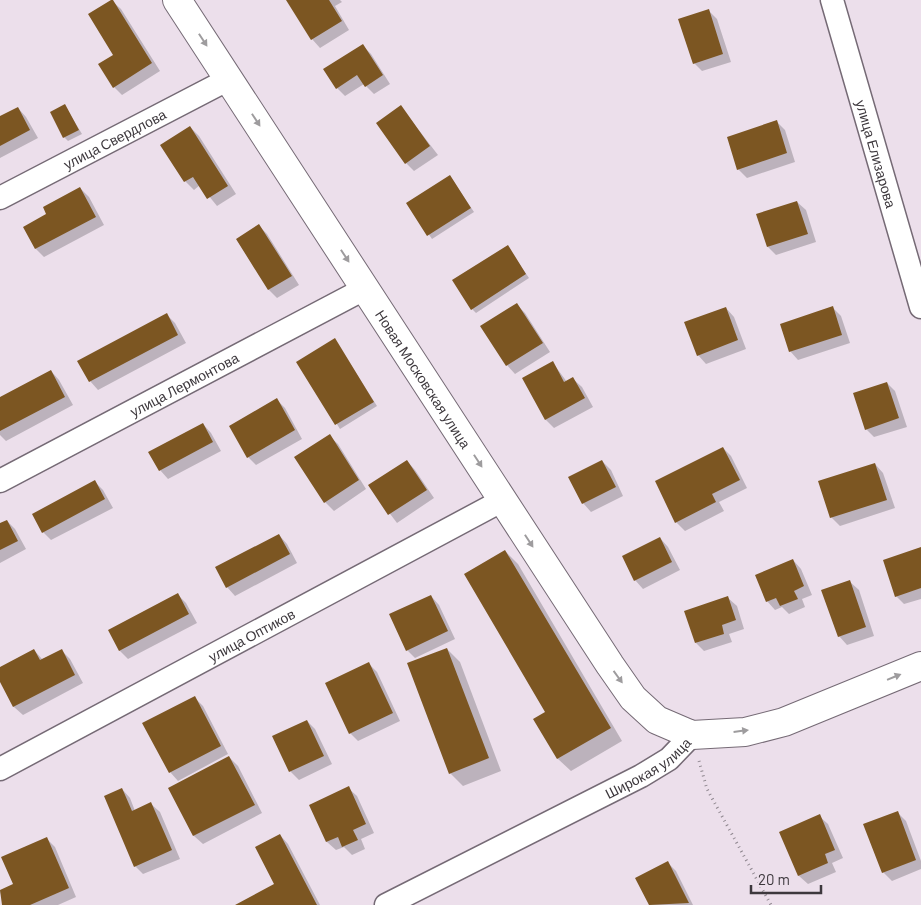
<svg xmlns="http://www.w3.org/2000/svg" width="921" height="905" viewBox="0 0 921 905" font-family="Barlow,sans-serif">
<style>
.shadow{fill:#0003}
.building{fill:#7c5622}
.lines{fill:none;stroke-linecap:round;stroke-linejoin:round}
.minor-casing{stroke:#756a75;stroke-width:25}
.tertiary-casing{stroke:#756a75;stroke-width:30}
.path{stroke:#8f878f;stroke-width:3;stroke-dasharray:1 4;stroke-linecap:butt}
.minor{stroke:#fff;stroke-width:22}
.tertiary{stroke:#fff;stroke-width:28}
.oneway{fill:#9e9c9e}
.labels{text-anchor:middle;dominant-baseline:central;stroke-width:5;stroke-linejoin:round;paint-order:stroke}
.street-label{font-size:14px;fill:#3d383d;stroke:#ecdfeb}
</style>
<rect width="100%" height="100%" fill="#ecdfeb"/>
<path class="shadow" d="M288,0h52l2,2 -7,4 14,24 -29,18 -8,-9z
M112,1l9,8 39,62 -38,24 -8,-8 1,-32z
M708,10l9,9 14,43 -29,9 -8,-8z
M363,46l8,8 19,30 -16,10 -10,-10 -19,12 -8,-8z
M65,106l17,28 -14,7 -4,-4z
M401,107l37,48 -24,16 -8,-8z
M18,108l8,9 12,21 -38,20v-41z
M777,122l8,8 10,32 -48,16 -9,-9z
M190,127l9,9 37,58 -19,12 -17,-21 -6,5 -9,-9z
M450,176l24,36 -42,27 -24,-35z
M80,188l9,9 15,28 -60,32 -8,-8 -12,-22 24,-12z
M797,202l9,8 10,32 -40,13 -8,-8z
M259,226l8,8 32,51 -22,13 -8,-8 -32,-50z
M507,246l22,32 -53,35 -4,-4z
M517,305l8,8 25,39 -35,22 -8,-9 -25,-38z
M726,308l8,9 12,32 -40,15 -8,-9z
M833,308l8,8 9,27 -52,17 -8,-9z
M166,314l9,9 11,20 -88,47 -8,-9z
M335,340l42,66 -37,23 -42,-67z
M553,363l14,19 6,-3 9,8 11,20 -39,21 -8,-8z
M51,371l8,9 14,25 -67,36 -6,-6v-37z
M887,383l8,8 12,36 -33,10 -8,-8z
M277,400l8,8 17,31 -46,26 -8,-8z
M203,424l8,9 10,18 -53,28 -8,-9z
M329,436l9,8 28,45 -32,22 -9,-9 -29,-44z
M723,448l8,8 16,32 -28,14 5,9 -39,20 -9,-9z
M407,461l8,9 19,28 -37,25 -28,-37z
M602,461l9,9 12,26 -32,16 -8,-9z
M875,464l8,9 12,35 -55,18 -9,-9z
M95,482l8,8 10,18 -62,32 -8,-8z
M7,521l8,8 11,20 -26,14v-38z
M279,535l8,9 10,19 -62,33 -8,-9z
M660,538l8,9 12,23 -37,19 -8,-9z
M921,548v51l-17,5 -8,-8z
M505,551l13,13 104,177 -51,30 -13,-12 -23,-40 12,-7z
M793,560l8,9 11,26 -10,4 3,8 -16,7 -7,-7 -7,3 -8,-9z
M850,582l9,8 15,46 -27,9 -8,-9z
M178,595l8,8 11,20 -69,36 -8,-8 -10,-20z
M431,596l8,9 16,34 -40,19 -8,-8z
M728,598l9,8 7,23 -15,5 3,8 -28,9 -8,-8z
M447,649l13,13 41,109 -38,15 -13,-13z
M34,650l8,9 20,-8 8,8 13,24 -60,32 -9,-8 -14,-28v-10z
M369,664l8,8 23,49 -42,20 -8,-8z
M194,697l9,9 25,48 -50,27 -8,-9z
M307,721l8,8 17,35 -33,16 -9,-9z
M229,757l9,9 24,47 -59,31 -9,-8 -24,-48z
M348,788l9,8 17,37 -13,6 4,10 -13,6 -8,-8 -8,3 -9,-8 -17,-37z
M122,789l8,9 5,13 16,-7 9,8 20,47 -37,15 -8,-8z
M897,812l9,9 15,40v8l-29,12 -9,-9z
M819,816l9,8 15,34 -11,5 4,9 -28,12 -9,-8 -18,-43z
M280,835l8,9 32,61h-82l38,-20z
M46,838l9,9 21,50 -18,8h-54l-4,-14 14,-6z
M668,863l8,8 17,34h-43l-13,-27z"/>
<path class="building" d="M111,0h2l39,63 -39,25 -15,-24 15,-9 -25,-41z
M286,0h43l13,21 -31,19z
M709,9l14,45 -30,10 -15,-45z
M363,44l20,31 -18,12 -8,-12 -21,14 -13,-20z
M65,104l14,26 -16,8 -13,-26z
M401,105l29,41 -25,18 -29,-41z
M18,107l12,23 -30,16v-30z
M777,120l10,33 -50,17 -10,-33z
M190,126l38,60 -21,13 -14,-22 -9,5 -24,-37z
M450,175l21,33 -44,28 -21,-33z
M80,187l16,30 -61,32 -12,-22 23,-13 -3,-7z
M797,201l11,33 -41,13 -11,-33z
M259,224l33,52 -24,14 -32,-51z
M508,245l18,29 -55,36 -19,-30z
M517,303l26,40 -37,23 -26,-40z
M833,306l9,29 -53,17 -9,-28z
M726,307l12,33 -41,16 -13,-34z
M167,313l11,22 -89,47 -12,-21z
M335,338l39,64 -39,23 -39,-63z
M553,361l11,21 9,-5 12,21 -40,22 -23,-42z
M51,370l14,27 -65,34v-34z
M887,382l12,36 -34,12 -12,-37z
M277,398l18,32 -48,28 -18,-32z
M203,423l10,19 -54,29 -11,-19z
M330,434l29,46 -35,23 -30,-46z
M723,447l17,33 -28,14 4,8 -41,21 -20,-42z
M407,460l20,30 -39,25 -20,-30z
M602,460l14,27 -34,17 -14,-27z
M875,463l12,37 -57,18 -12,-37z
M95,480l10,19 -63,34 -10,-19z
M7,520l11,21 -18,9v-27z
M279,534l11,20 -64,34 -11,-21z
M660,537l12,25 -38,19 -12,-25z
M921,547v41l-26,9 -12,-37z
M505,550l106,178 -54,31 -24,-40 12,-7 -81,-138z
M793,559l11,27 -10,5 4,8 -18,7 -4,-8 -10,4 -11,-27z
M850,580l16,47 -28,10 -17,-47z
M178,593l11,21 -70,37 -11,-21z
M431,595l17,36 -42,20 -17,-37z
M728,596l8,24 -14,5 2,9 -29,9 -11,-32z
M447,648l42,110 -40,16 -42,-111z
M34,649l6,11 22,-11 13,26 -62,32 -13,-25v-15z
M369,662l24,51 -44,21 -24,-51z
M195,696l26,50 -52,27 -27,-50z
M307,720l17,36 -35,16 -17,-36z
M229,756l26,49 -62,31 -25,-48z
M349,786l17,38 -13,6 5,10 -16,7 -4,-10 -12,5 -17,-37z
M122,788l10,23 19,-9 21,48 -38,17 -30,-71z
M898,811l18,49 -34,13 -19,-49z
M820,814l15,36 -10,4 3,9 -30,13 -19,-44z
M280,834l37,71h-82l39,-21 -19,-37z
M47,837l22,51 -39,17h-28l-2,-15 13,-6 -12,-27z
M668,861l21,42 -40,2 -14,-27z"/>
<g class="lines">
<g class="minor-casing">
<g id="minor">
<path id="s1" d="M832,0l89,307"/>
<path id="s2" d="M0,198l229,-119"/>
<path id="s3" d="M0,481l366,-193"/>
<path id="s4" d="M0,769l503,-269"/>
<path id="s5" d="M386,905l255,-129 28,-17 23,-24"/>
</g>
</g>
<g class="tertiary-casing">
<g id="tertiary">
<path id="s6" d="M177,0l433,665 23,33 24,22 35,15 53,-3 39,-10 137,-56"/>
</g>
</g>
<path class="path" d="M699,761l8,28 64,116"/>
<use href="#minor" class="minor"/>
<use href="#tertiary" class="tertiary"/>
</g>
<defs><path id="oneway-solid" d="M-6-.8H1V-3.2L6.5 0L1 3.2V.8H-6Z" transform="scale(1.25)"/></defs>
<g class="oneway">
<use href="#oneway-solid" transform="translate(203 40) rotate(57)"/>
<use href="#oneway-solid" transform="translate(256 120) rotate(57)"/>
<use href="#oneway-solid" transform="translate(345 256) rotate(57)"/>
<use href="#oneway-solid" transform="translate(478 461) rotate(57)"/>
<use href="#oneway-solid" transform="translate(529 541) rotate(57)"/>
<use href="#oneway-solid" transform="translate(618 677) rotate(54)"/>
<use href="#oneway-solid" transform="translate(894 677) rotate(-22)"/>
<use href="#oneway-solid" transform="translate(741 731) rotate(-7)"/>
</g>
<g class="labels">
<g class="street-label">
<text stroke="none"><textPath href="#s2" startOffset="129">улица Свердлова</textPath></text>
<text stroke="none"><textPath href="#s1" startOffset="160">улица Елизарова</textPath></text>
<text stroke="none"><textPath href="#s6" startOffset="452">Новая Московская улица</textPath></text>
<text stroke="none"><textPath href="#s3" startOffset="208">улица Лермонтова</textPath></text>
<text stroke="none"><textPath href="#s4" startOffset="285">улица Оптиков</textPath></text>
<text stroke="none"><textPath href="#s5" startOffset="296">Широкая улица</textPath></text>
</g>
</g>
<path d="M751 885v8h70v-8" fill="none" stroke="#3d383d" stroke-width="2.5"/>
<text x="758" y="885" font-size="15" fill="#3d383d" stroke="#ecdfeb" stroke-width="4" paint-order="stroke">20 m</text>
</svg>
